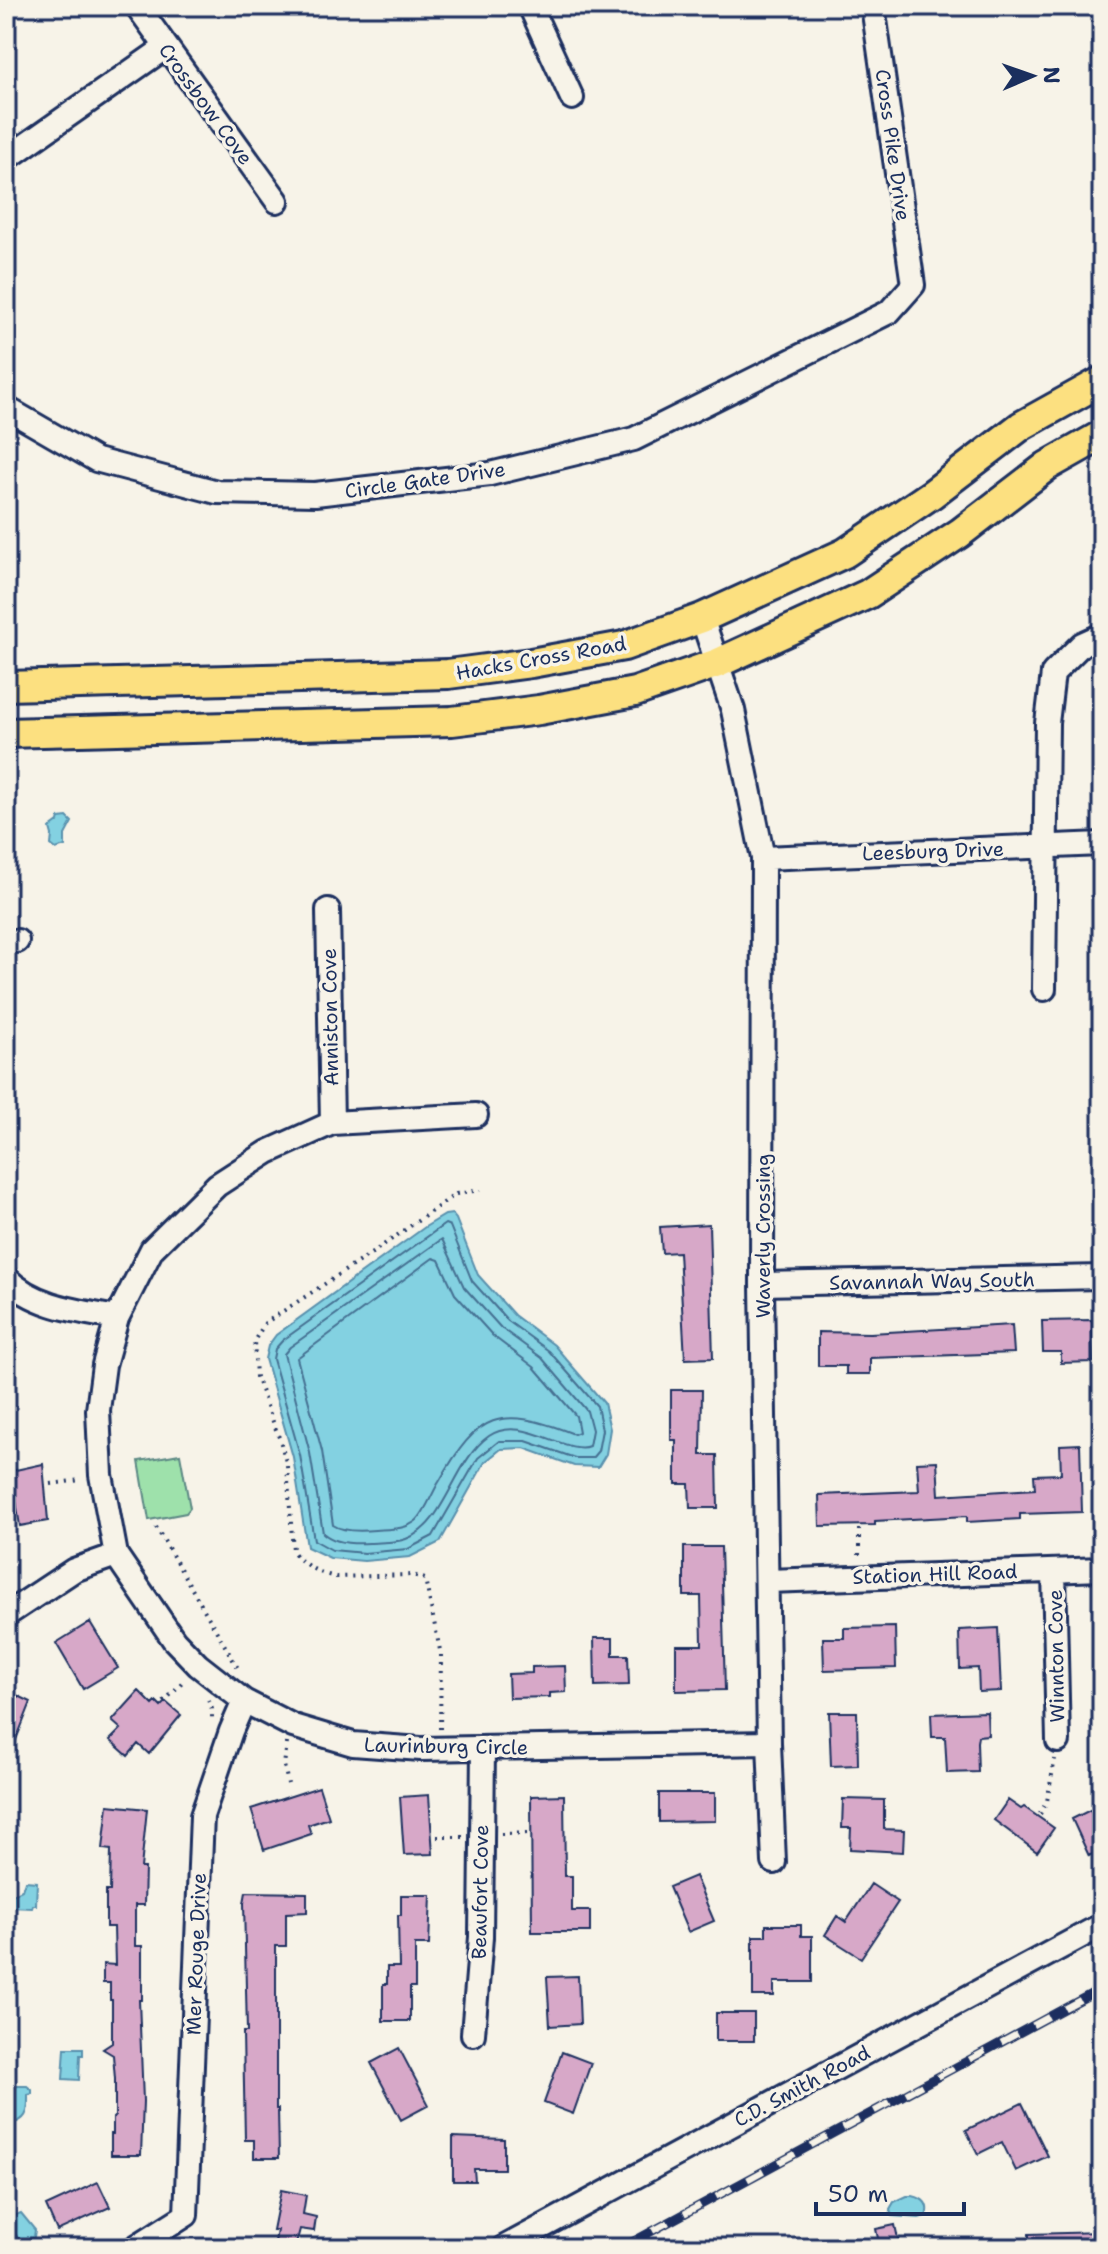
<svg xmlns="http://www.w3.org/2000/svg" width="1108" height="2254" viewBox="0 0 1108 2254" font-family="'Shantell Sans',sans-serif">
<style>
.green{fill:#9ee1ab;stroke:#5c8884;stroke-width:2}
.water{fill:#83d1e1;stroke:#5990ad;stroke-width:2}
.lines{fill:none;stroke-linecap:round;stroke-linejoin:round}
.shore{stroke:#457092;stroke-width:2}
.building{fill:#d7a8c8;stroke:#1b2f5e;stroke-width:2}
.minor-casing{stroke:#1b2f5e;stroke-width:28}
.major-casing{stroke:#1b2f5e;stroke-width:34}
.path{stroke:#1b2f5e;stroke-width:4;stroke-dasharray:2 6;stroke-linecap:butt}
.minor{stroke:#f7f3e8;stroke-width:22}
.major{stroke:#fce080;stroke-width:28}
.rail-casing{stroke:#1b2f5e;stroke-width:9}
.rail{stroke:#f7f3e8;stroke-width:6;stroke-dasharray:18;stroke-linecap:butt}
.labels{text-anchor:middle;dominant-baseline:central;stroke-width:7;stroke-linejoin:round;paint-order:stroke}
.street-label{font-size:20px;fill:#1b2f5e;stroke:#f7f3e8}
</style>
<rect width="100%" height="100%" fill="#f7f3e8"/>
<filter id="ink" filterUnits="userSpaceOnUse"><feTurbulence type="fractalNoise" baseFrequency=".0125" numOctaves="2"/><feDisplacementMap in="SourceGraphic" scale="16" xChannelSelector="R" yChannelSelector="G"/><feConvolveMatrix kernelMatrix="1 2 1 2 8 2 1 2 1" color-interpolation-filters="sRGB"/></filter>
<g filter="url(#ink)">
<path class="green" d="M180,1454l10,54 -4,5 -37,7 -10,-59z"/>
<path class="water" d="M67,817l5,5 -7,13v11l-9,3 -5,-4 1,-10 -2,-7 8,-6 1,-4z
M452,1214l4,5 22,56 36,40 40,30 50,58 6,26 -4,25 -8,13 -24,-1 -50,-18 -23,1 -16,13 -45,80 -30,15 -46,4 -34,-3 -23,-11 -14,-90 -28,-98 3,-13 8,-11 149,-108 20,-12z
M25,1881l12,1 -1,23h-3l-1,3 -23,-1 1,-11 12,-6z
M65,2048h18v7h-3l-1,25 -16,-1z
M17,2086h10l5,4v4l-4,1c0,12 1,22 -11,27l-5,-4 -1,-6 4,-6 -1,-17z
M907,2196c12,-1 24,6 19,20l-7,2 -27,-2 -2,-7 4,-7z
M21,2213l14,17 -1,7 -5,4 -10,-2 -10,-14 1,-8z"/>
<g class="lines">
<path class="shore" d="M445,1224l5,2 22,55 36,40 41,30 48,55 5,24 -4,21 -6,7h-17l-49,-17h-27l-21,17 -45,78 -25,13 -44,4 -32,-3 -18,-10 -14,-85 -27,-96 2,-10 8,-9z
M442,1239l22,48 37,41 41,30 45,53 5,19 -3,16c-22,10 -68,-33 -100,-10 -36,25 -43,89 -83,103 -10,4 -25,3 -37,4 -15,1 -35,0 -46,-10l-13,-80 -26,-99 6,-7z
M433,1258l6,2 16,34 38,42 41,31 42,49 3,16 -5,2c-75,-29 -96,-21 -135,48 -7,11 -13,29 -22,38 -11,10 -28,9 -42,10 -12,1 -32,2 -42,-5l-11,-74 -25,-93z"/>
</g>
<path class="building" d="M709,1224l4,134 -28,1 -6,-107 -17,1 -2,-26z
M1092,1320l1,42 -32,1v-11h-18l-1,-31z
M1012,1325l2,28 -144,5v16h-24v-8h-28v-34l52,1z
M671,1390h31l-1,65h16l1,53h-28l-1,-24h-13v-44h-5z
M1080,1444l2,68 -62,2v5l-53,3v-6l-92,5v4l-55,1 -1,-31 100,-4 -2,-29 20,-1 2,34 96,-6 -1,-14 27,-1 -1,-29z
M43,1464l5,57 -28,5 -9,-55z
M684,1547h37l4,143 -49,1v-46h26l-1,-49h-17z
M90,1622l28,46 -35,21 -27,-46z
M895,1627l1,41 -72,2 -1,-32h21v-10z
M998,1628l3,63 -22,1 -1,-24 -18,1 -1,-39z
M594,1638h19v17h15l1,30 -34,1z
M565,1666l1,26 -16,1v4l-41,1 -1,-24 24,-1v-6z
M6,1690l25,12 -25,63z
M139,1691l14,14 3,-3 5,5 5,-5 15,13 -32,39 -11,-10 -10,12 -18,-16 11,-11 -9,-8z
M829,1712h28l1,53 -27,1z
M987,1712l1,23 -10,1 -1,6 1,30 -31,1 -2,-36h-13l-1,-23z
M319,1787l10,31 -21,7 3,9 -47,16 -13,-41z
M659,1793h56v28l-56,1z
M429,1795l4,59 -29,1 -4,-58z
M564,1795l1,81h7v35h18v21h-58l-1,-136z
M843,1799l41,1v29l20,1 -1,22 -53,-3 1,-21h-9z
M1008,1800l13,9 3,-2 30,21 -17,24 -43,-32z
M108,1805l39,4 -6,59h4l-1,37h-9v41h7v54h-3l4,101 -2,54h-30v-21h2v-16l2,-2v-37l-2,-24 -10,-6 9,-6v-43h-2v-17h-7v-19l12,1 -1,-38h-8v-36h4l1,-41 -8,-1z
M1090,1810l4,7 8,-4v36l-13,7 -17,-37z
M695,1876l19,45 -26,11 -19,-45z
M871,1884l27,18 -37,56 -36,-23 12,-19 9,6z
M246,1892l61,1v19l-21,1v33h-10v163h2l1,49h-25v-18h-9l-2,-108h4l-3,-129z
M401,1895h30l-2,50h-14v42h-5v34h-27v-37h4v-17h12l-1,-52h3z
M766,1925h35v11h11v46h-38v14h-21v-60h13z
M578,1976l2,48 -30,2 -3,-49z
M716,2013h38v28h-38z
M399,2048l30,57 -28,15 -30,-57z
M562,2052l29,11 -18,51 -29,-11z
M1022,2103l26,53 -32,15 -14,-29 -24,12 -12,-24z
M453,2137l51,2v30h-30l1,12h-22z
M98,2182l12,25 -53,24 -11,-25z
M281,2190l25,5 -3,19 13,3 -2,14 -14,-2 -5,19h-21l3,-18h-4z
M895,2225l5,23h-20l-4,-19z
M1102,2232v16h-73v-14z"/>
<g class="lines">
<g class="minor-casing">
<path id="minor" d="M137,6l140,195
M530,6l42,92
M6,159l160,-112
M6,408l90,52 121,32 98,2 175,-20 144,-35 255,-127 24,-27 -40,-279
M702,618l31,92 30,148 -1,426 7,459 5,119
M763,858l339,-14
M328,910l4,213
M6,941h11
M1044,989l3,-266 6,-50 29,-29 20,-9
M476,1115l-144,8 -64,29 -51,33 -65,64 -35,69 -13,47 -6,45 3,65 15,80 58,85 24,25 46,36 49,25 60,18 68,5 348,-6
M6,1278c29,29 72,33 111,40
M762,1284l340,-7
M1054,1571l4,170
M768,1581l334,-12
M6,1615l68,-45 42,-15
M473,2034l8,-97 2,-188
M134,2248l52,-33 16,-399 29,-85 13,-30
M503,2248l599,-323"/>
</g>
<g class="major-casing">
<path id="major" d="M6,686l442,-12 83,-11 93,-17 78,-28 143,-65 87,-59 89,-68 81,-45
M6,733l446,-12 87,-11 96,-18 83,-29 150,-69 92,-61 87,-67 55,-31"/>
</g>
<path class="path" d="M51,1484l29,-4
M156,1527l83,143
M859,1529v30
M208,1700l4,9v9
M164,1702l20,-22
M440,1729l1,-74 -16,-76 -12,-4 -77,2c-16,-3 -34,-12 -43,-26l-6,-85 -7,-26 -24,-63 -2,-36 11,-18 107,-70 84,-59 24,-4
M287,1743l-3,22 4,19
M1040,1814l7,-13 8,-42
M501,1834l29,-1
M437,1837h26"/>
<use href="#minor" class="minor"/>
<use href="#major" class="major"/>
<g class="rail-casing">
<path id="rail" d="M621,2248l481,-260"/>
</g>
<use href="#rail" class="rail"/>
</g>
</g>
<g class="labels">
<g class="street-label">
<text transform="translate(206 104) rotate(54)">Crossbow Cove</text>
<text transform="translate(893 145) rotate(82)">Cross Pike Drive</text>
<text transform="translate(425 480) rotate(-8)">Circle Gate Drive</text>
<text transform="translate(541 658) rotate(-10)">Hacks Cross Road</text>
<text transform="translate(933 851) rotate(-2)">Leesburg Drive</text>
<text transform="translate(330 1017) rotate(-91)">Anniston Cove</text>
<text transform="translate(763 1236) rotate(-90)">Waverly Crossing</text>
<text transform="translate(932 1281) rotate(-1)">Savannah Way South</text>
<text transform="translate(935 1574) rotate(-2)">Station Hill Road</text>
<text transform="translate(1056 1656) rotate(-91)">Winnton Cove</text>
<text transform="translate(446 1746) rotate(1)">Laurinburg Circle</text>
<text transform="translate(480 1892) rotate(-89)">Beaufort Cove</text>
<text transform="translate(196 1954) rotate(-88)">Mer Rouge Drive</text>
<text transform="translate(802 2086) rotate(-28)">C.D. Smith Road</text>
</g>
</g>
<rect width="1108" height="2254" fill="none" stroke="#f7f3e8" stroke-width="32"/>
<rect x="16" y="16" width="1076" height="2222" fill="none" stroke="#1b2f5e" stroke-width="3" filter="url(#ink)"/>
<g transform="translate(1032 76) rotate(88)" stroke="#f7f3e8" stroke-width="6" paint-order="stroke">
<path d="M0-6L14 30L0 20L-14 30Z" fill="#1b2f5e"/>
<text y="-12" font-size="22" font-weight="bold" text-anchor="middle" fill="#1b2f5e">N</text>
</g>
<path d="M816 2202v12h148v-12" fill="none" stroke="#1b2f5e" stroke-width="4"/>
<text x="828" y="2202" font-size="24" fill="#1b2f5e" stroke="#f7f3e8" stroke-width="6" paint-order="stroke">50 m</text>
</svg>
